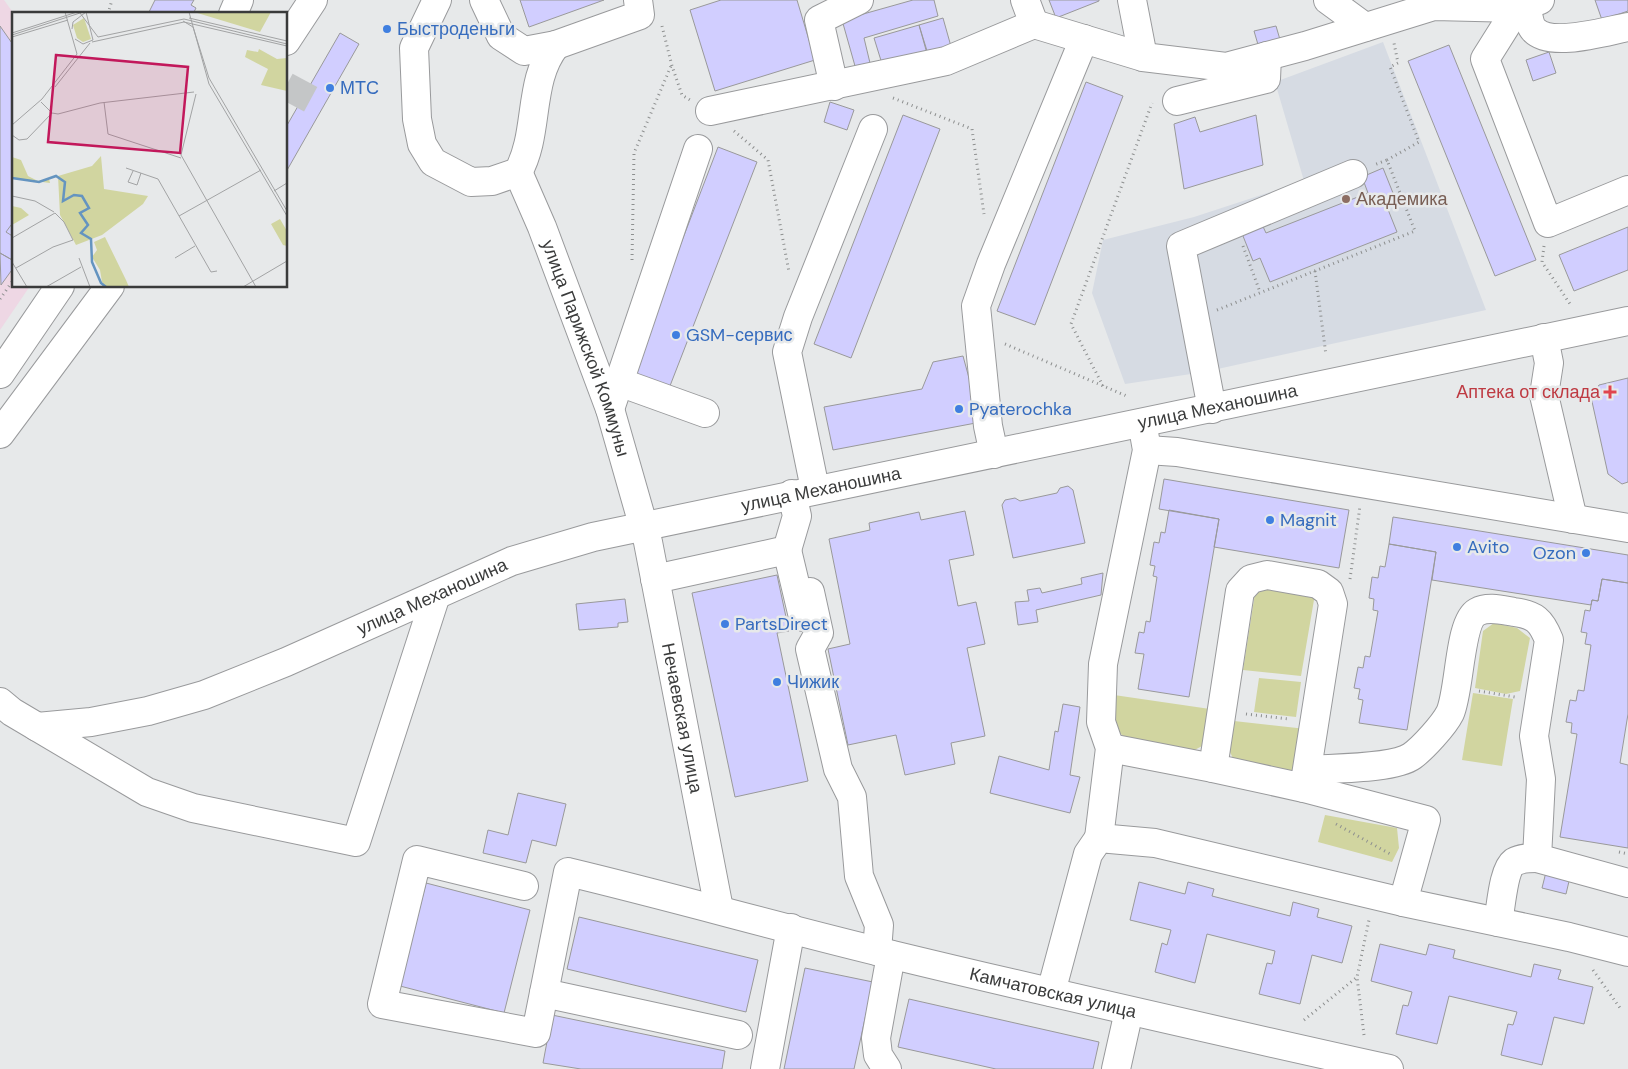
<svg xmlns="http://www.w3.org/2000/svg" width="1628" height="1069" viewBox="0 0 1628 1069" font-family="'DM Sans',sans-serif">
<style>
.commercial{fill:#eed7e4}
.built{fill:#d6dbe3}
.green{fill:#d1d5a0}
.building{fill:#d1ceff;stroke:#99999a}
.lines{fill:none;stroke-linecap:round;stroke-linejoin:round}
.minor-tunnel{stroke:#c4c6c7;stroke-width:28;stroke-dasharray:28 14;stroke-linecap:butt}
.minor-casing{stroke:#999a9c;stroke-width:30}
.major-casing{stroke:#999a9c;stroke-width:30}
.path{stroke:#8d8f8f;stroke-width:3;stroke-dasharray:1 4;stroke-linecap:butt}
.minor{stroke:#fff;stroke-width:28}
.major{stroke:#fff;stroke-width:28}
.shop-dot{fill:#3f7fe0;stroke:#e7e9ea;stroke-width:2}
.education-dot{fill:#8d6e63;stroke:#e7e9ea;stroke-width:2}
.health-dot{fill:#e0444e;stroke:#e7e9ea;stroke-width:2}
.labels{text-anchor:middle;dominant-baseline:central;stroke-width:5;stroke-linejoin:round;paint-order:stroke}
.shop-label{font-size:18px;fill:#366cbe;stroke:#e7e9ea;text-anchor:start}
.education-label{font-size:18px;fill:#785e54;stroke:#e7e9ea;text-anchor:start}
.street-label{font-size:18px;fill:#3a3b3b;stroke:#e7e9ea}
.health-label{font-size:18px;fill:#be3a42;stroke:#e7e9ea;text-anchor:end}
.inset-river{fill:none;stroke:#6494c0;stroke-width:2.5}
.inset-road{fill:none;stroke:#a2a3a4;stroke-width:1}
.view{fill:#c2185b;fill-opacity:0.15;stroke:#c2185b;stroke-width:2.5}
.inset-edge{fill:none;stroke:#3a3b3b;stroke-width:2.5}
</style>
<rect width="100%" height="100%" fill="#e7e9ea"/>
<path class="commercial" d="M0,0h4l10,14v272h16l-30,44z"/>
<path class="built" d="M1383,42l103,268 -282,62 -79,12 -33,-91 11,-53 91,-23 110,-36 -29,-99z"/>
<path class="green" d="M1266,586l49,8 -14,82 -58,-6 12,-77z
M1494,623l23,5 13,10 -10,53 -14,3 -31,-6 8,-57z
M1259,678l42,4 -5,35 -42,-5z
M1473,693l40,6 -11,67 -40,-6z
M1114,695l96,14 -8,37 -11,6 -64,-13 -12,-10z
M1234,721l72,8 -6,42 -10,5 -52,-7 -8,-17z
M1325,815l72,13 2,20 -7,14 -74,-20z"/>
<path class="building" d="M155,0h39l-3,5 5,3 -3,6h-45z
M520,0h84l-75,27z
M721,0h76l18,60 -100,31 -25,-81z
M913,0h21l4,16 -74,22 6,25 -15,3 -13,-46z
M1049,0h50v1l-43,17z
M1595,0h33v11l-26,9z
M943,18l9,32 -24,7 -9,-32z
M919,25l9,29 -45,13 -9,-29z
M0,26l14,20v215l-14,-8z
M1276,26l5,17 -22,5 -5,-17z
M340,33l19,11 -73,128v-45z
M1449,45l87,215 -41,16 -87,-215z
M1549,52l7,21 -23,8 -7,-21z
M1086,82l37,14 -88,229 -38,-14z
M830,102l24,8 -7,20 -23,-8z
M903,115l37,14 -89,229 -37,-14z
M1256,115l7,50 -79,24 -10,-65 21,-7 5,15z
M718,147l39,15 -89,229 -38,-15z
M1383,168l14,35 -10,4 10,25 -127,50 -10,-24 -7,3 -14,-35 20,-8 7,15 102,-40 -6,-16z
M14,221v16l-8,-5z
M1628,227v43l-54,21 -15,-36z
M0,253l14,8v6l-13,18z
M963,356l18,66 -148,28 -9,-43 98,-18 11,-27z
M1628,378v104l-6,2 -14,-10 -17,-77 8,-12z
M1164,479l185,31 -10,58 -125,-21 5,-28 -60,-10z
M1068,486l5,4 12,53 -72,15 -11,-53 3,-5 10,-2 5,3 37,-8 3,-5z
M1169,510l50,9 -30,178 -51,-8 6,-35 -9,-1 4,-21 5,1 2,-12 4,1 7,-45 -4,-1 2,-10 -5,-1 4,-23 5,1 2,-11 4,1z
M965,511l9,44 -25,5 9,46 18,-4 9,42 -18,4 18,88 -34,7 4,21 -50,11 -9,-40 -48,10 -20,-96 22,-5 -21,-105 41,-9 -1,-7 50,-11 2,8z
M1393,517l235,38v28l-26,-4 -4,22 -6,-1 -1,5 -159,-25 4,-28 -47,-8z
M1389,544l47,8 -29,178 -48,-7 4,-23 -5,-1 2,-10 -6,-1 4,-21 5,1 2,-12 5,1 8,-46 -5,-1 1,-11 -5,-1 3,-21 6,1 2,-12 5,1z
M1103,573l-2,22 -65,15 2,12 -20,3 -3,-23 14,-1 -2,-11 13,-2 2,5 40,-9 -1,-6z
M777,575l12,56 -12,2 31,148 -73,16 -43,-204z
M1602,579l26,4v131l-8,49 8,2v83l-68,-11 17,-103 -6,-1 1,-10 -6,-1 4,-22 6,1 2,-11 6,1 7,-46 -6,-1 2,-11 -6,-1 4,-22 5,1 2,-11 6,1z
M625,599l3,23 -10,1v4l-39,3 -3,-26z
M1063,704l17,3 -10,68 10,2 -10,36 -80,-20 9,-37 50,14 6,-39 3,1z
M518,793l48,11 -10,42 -24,-6 -6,23 -43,-10 5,-23 20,5z
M1546,872l24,5 -4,17 -24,-6z
M1139,882l46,12 3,-12 26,7 -2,7 78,20 3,-14 26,7 -2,8 35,9 -10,37 -30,-8 -12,49 -41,-10 8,-31 5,1 3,-13 -68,-17 -12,49 -40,-11 7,-29 5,2 4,-15 -41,-10z
M426,883l104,27 -26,103 -104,-27z
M579,917l179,43 -12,52 -179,-43z
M1380,944l46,11 3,-11 26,6 -2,8 78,19 3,-13 27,6 -3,9 35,8 -9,37 -30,-7 -12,48 -41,-10 7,-31 5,1 4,-13 -68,-16 -12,48 -41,-10 7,-29 5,1 4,-14 -41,-11z
M805,968l68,14 -19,87h-70z
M909,999l190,43 -6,27h-97l-98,-22z
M552,1015l173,36 -3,18h-141l-38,-6z"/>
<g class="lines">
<path class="minor-tunnel" d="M286,86l28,15"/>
<g class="minor-casing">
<g id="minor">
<path d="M437,0l-23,48 3,71 5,25 11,18 38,20 21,-1 26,-9c22,-39 9,-91 38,-127"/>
<path d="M484,0l17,36 23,15 32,-6 84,-30 -2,-15"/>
<path d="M1025,0l9,24"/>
<path d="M1132,0l11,57"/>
<path d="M1328,0l37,27"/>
<path d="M1526,5c2,7 3,20 8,25 17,18 72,1 94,-3"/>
<path d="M1517,8l-32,51 63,164 80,-33"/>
<path d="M834,86l-15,-66 40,-20"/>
<path d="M1177,101l89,-22 1,-23"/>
<path d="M710,111l236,-50 88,-37 109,33 83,10 79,-21 129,-40 83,2 23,-8"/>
<path id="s1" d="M518,172l24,55 68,182 38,133 71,367"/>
<path d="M1544,338l5,25 -5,32 29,124"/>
<path d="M619,382l86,31"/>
<path d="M610,409l88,-260"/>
<path d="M1212,409l-31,-163 172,-72"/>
<path d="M1147,450l30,2 451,76"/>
<path d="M994,454l-6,-28 -12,-120 15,-42 93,-225"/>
<path d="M815,489l-28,-137 11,-35 75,-188"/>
<path d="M787,550l16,67"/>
<path d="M1267,575l51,9 11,8 4,12 -29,184 -91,-20 27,-177 11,-12z"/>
<path d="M655,579l132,-29 10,-34 -5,-22"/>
<path d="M810,592l9,41 -9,16 28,120 14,28 7,79 20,49 -2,26"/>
<path d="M0,702l12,10 135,80 46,16 163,34 80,-247"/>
<path id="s2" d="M37,727l54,-5 57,-11 56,-16 82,-33 226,-101 81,-24 1035,-216"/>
<path d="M1110,748l103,20"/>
<path d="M1308,770c24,-2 86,-1 104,-14 11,-8 32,-31 38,-43 10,-22 9,-91 27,-101 11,-6 25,-2 37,0 21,3 27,8 35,28l-15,96 7,43 -4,79 91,25"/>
<path d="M1304,788l122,32 -23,82"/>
<path d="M1099,838l11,-90 -9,-26 2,-58 44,-214 -3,-17"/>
<path id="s3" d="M524,886l-107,-26 -35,144 154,29 32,-161c109,26 216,57 325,83 165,40 330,77 496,114"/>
<path d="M1498,922c3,-14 5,-52 16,-60 7,-4 16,-4 23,-4"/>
<path d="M1051,992l37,-138 11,-16 56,5 248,59 166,35 59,15"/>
<path d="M544,993l194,42"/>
<path d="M765,1069l26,-141"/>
<path d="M887,1069l-9,-14 -2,-17 15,-83"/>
<path d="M1116,1069l13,-58"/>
</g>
</g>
<g class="major-casing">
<path id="major" d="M233,14l6,-14
M286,41l27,-41
M0,374l60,-88
M0,434l110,-148"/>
</g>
<path class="path" d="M108,14l4,-14
M662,26l10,40 10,29 8,5
M893,98l79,31 12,85
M734,131l34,29 21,112
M1387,160l32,-18 -29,-75 8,-4 -4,-20
M1243,246l17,46
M1544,246l-2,16 28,42
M632,260l2,-107 37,-87
M1315,271l11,84
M0,299l14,-20
M1217,310l198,-79 -28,-71 -13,5
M1005,344l124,53
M1103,386l-32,-62 81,-221
M1350,579l10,-73
M1479,691l36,6
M1246,714l43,5
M1336,824l56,31
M1619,852l9,2
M1593,970l27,38
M1304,1020l52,-42
M1364,1035l-7,-58 12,-57"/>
<use href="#minor" class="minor"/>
<use href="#major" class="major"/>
</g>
<g class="shop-dot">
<circle cx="387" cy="29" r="5"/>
<circle cx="330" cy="88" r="5"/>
<circle cx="676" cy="335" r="5"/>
<circle cx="959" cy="409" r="5"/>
<circle cx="1270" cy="520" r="5"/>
<circle cx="1457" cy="547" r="5"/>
<circle cx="1586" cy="553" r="5"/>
<circle cx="725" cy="624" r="5"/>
<circle cx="777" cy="682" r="5"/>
</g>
<circle class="education-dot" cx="1346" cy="199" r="5"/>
<path class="health-dot" d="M1607.5 384.5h5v5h5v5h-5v5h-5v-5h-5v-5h5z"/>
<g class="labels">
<g class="shop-label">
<text x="397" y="29">Быстроденьги</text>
<text x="340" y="88">МТС</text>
<text x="686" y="335">GSM-сервис</text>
<text x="969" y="409">Pyaterochka</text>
<text x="1280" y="520">Magnit</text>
<text x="1467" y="547">Avito</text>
<text x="1576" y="553" text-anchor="end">Ozon</text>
<text x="735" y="624">PartsDirect</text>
<text x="787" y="682">Чижик</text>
</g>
<g class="education-label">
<text x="1356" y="199">Академика</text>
</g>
<g class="street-label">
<text stroke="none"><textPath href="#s1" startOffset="189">улица Парижской Коммуны</textPath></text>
<text stroke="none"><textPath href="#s2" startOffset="1229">улица Механошина</textPath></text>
<text stroke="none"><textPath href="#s2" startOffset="824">улица Механошина</textPath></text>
<text stroke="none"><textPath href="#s2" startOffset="419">улица Механошина</textPath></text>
<text stroke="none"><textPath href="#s1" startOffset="572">Нечаевская улица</textPath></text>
<text stroke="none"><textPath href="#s3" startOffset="1079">Камчатовская улица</textPath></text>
</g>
<g class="health-label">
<text x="1600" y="392">Аптека от склада</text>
</g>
</g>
<g transform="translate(12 12)">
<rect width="275" height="275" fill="#e7e9ea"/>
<path d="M182,0h77l-11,20zM72,6l7,21 -8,3 -6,-4 -4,-13zM247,37l18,10 10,-1v33l-26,-6 7,-16 -23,-12 2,-7 11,2zM89,144l3,33 44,7 -5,8 -41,31 -26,10 -16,-30 -2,-39 34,-10zM0,145l9,3 7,16 10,5 11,-2 1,4 -38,-5zM0,194l9,2 8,7 -17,10zM268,207l7,12v15l-4,-1 -12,-21zM93,225l21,43 3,7h-23l-4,-5 -2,-12 -8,-13 5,-7 -3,-8z" fill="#d1d5a0"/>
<path class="inset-river" d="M0,166l27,4 17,-6 9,6 -2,19 11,-6 8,1 7,12 -9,5 8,12 -7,8 10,6 1,23 9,21 5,4"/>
<path class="inset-road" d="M177,0l20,72 78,132M177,6l98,23M171,9l10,6 16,51 78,133M60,17l1,-7 13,-10M0,21l65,-21M0,23l68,-22 18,24 86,-18 103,25M0,25l56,-17M63,27l8,5 10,-4 -7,-28M80,30l92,-20 103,24M43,75l35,-44M184,82l-15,61 75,132M29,90l11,11 6,1 42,-11 94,-11M92,90l4,32 73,24M0,113l30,-26 35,-45 -12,-42M0,123l7,5 8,-1 25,-26M114,156l32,11 53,93 6,-1M121,159l-5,11 9,3 4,-12M262,179l13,-8M0,184l23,5 19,11M167,204l82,-46M0,226l43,-25 9,9 9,18 -20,7 -37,21M67,246l11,29M163,246l20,-12M0,250l15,25M34,275l35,-20M231,275l44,-26"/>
<path class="view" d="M44,43l132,12 -8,86 -132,-11z"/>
<rect width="275" height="275" class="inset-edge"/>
</g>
</svg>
